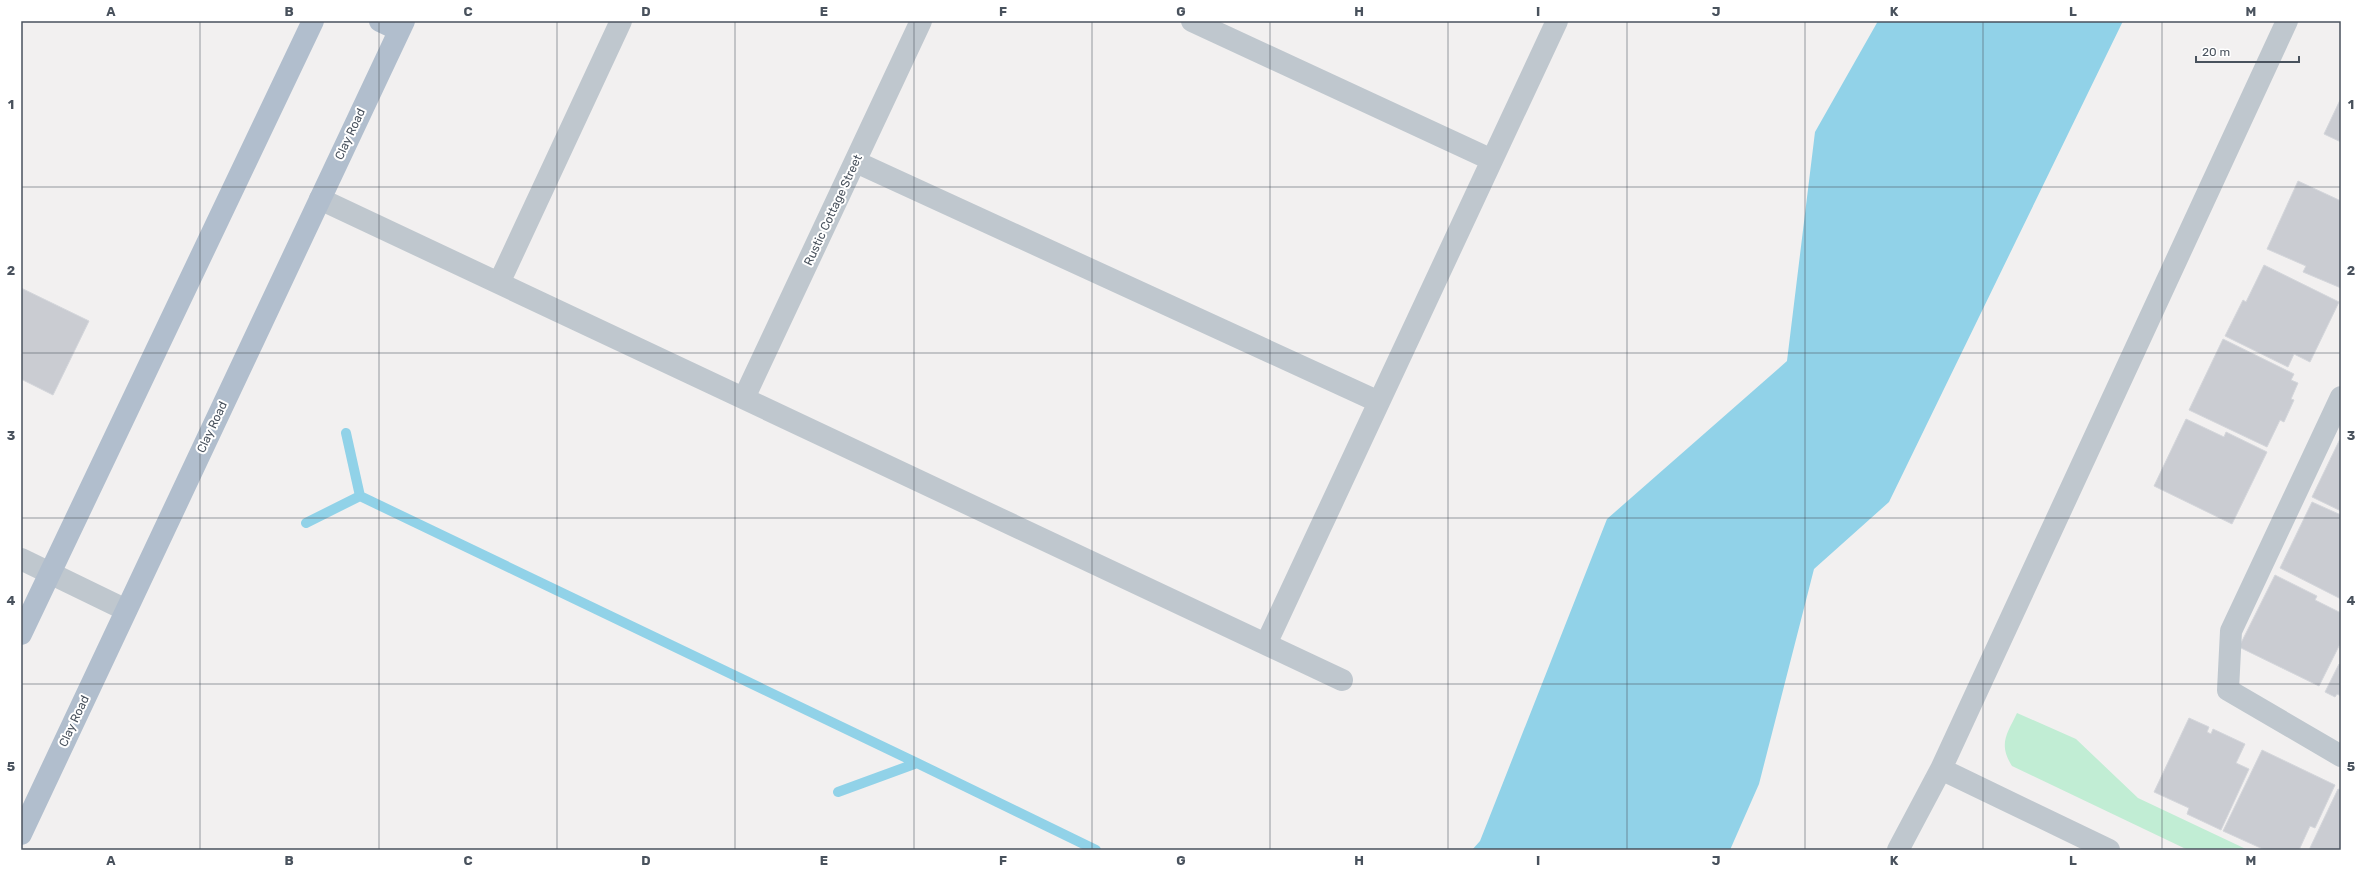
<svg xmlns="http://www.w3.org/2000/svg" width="2362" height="871" viewBox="0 0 2362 871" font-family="Rubik,sans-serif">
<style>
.green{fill:#c1edd4}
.water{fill:#91d2e8}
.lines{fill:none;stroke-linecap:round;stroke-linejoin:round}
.stream{stroke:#91d2e8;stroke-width:10}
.building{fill:#caccd2;stroke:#d4d6db}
.minor{stroke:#bfc7ce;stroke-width:22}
.major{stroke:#b1becd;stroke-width:22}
.grid{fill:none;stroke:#49525d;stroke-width:1;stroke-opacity:0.55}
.labels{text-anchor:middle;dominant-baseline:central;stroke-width:4;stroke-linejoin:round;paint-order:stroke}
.street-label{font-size:12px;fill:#49525d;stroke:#fff}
.neatline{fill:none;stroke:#49525d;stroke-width:1.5}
.grid-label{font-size:13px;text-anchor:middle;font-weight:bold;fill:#49525d}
</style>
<rect width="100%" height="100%" fill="#f2f0f0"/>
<path class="green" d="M2017,713l59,26 62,59 110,52h-60l-176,-84c-14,-22 -5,-32 5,-53z"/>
<path class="water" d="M1878,21h245l-234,481 -75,67 -55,215 -29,66h-258l8,-9 127,-322 180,-158 28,-229z"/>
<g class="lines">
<path class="stream" d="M346,433l14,63 557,267
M306,523l54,-27
M838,792l79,-29 179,87"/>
</g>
<path class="building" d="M2341,98v44l-17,-8z
M2298,181l43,20v87l-38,-16 3,-6 -39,-17z
M2264,265l75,37 -29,60 -16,-8 -6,13 -63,-31 18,-36 3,2z
M21,288l68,33 -36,74 -32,-16z
M2223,339l71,35 -3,6 7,3 -7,16 3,1 -10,22 -4,-2 -13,27 -78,-37z
M2186,419l38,18 2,-5 41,20 -35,72 -78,-38z
M2340,439l1,1v71l-29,-14z
M2312,502l29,13v84l-61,-31z
M2275,575l42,21 -2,4 26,13v29l-22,44 -80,-39z
M2339,664l2,1v31l-4,-2 -2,3 -10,-5z
M2189,718l20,9 -2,5 4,2 2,-5 32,15 -9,19 13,6 -28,61 -34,-16 2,-6 -35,-16z
M2262,750l73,35 -20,43 -5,-2 -11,24h-34l-42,-19z
M2338,789l3,1v60h-32z"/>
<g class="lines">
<path class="minor" d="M1192,21l300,139
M856,162l523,240
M320,199l1022,481
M499,283l122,-262
M2341,397l-110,234 -3,59 113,66
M744,398l177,-377
M21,559l105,51
M1266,644l291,-623
M1898,850l43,-81
M2109,850l-168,-81 346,-748"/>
<path class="major" d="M380,21l19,9
M21,634l292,-613
M21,834l383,-813"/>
</g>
<path class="grid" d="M200,21v829M379,21v829M557,21v829M735,21v829M914,21v829M1092,21v829M1270,21v829M1448,21v829M1627,21v829M1805,21v829M1983,21v829M2162,21v829M21,187h2320M21,353h2320M21,518h2320M21,684h2320"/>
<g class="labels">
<g class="street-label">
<text transform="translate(350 134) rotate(-65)">Clay Road</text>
<text transform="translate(833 210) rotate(-65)">Rustic Cottage Street</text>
<text transform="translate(212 427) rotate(-65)">Clay Road</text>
<text transform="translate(74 721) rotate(-65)">Clay Road</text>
</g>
</g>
<rect width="2362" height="871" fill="none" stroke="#ffffff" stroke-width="44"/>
<path d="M2196 56v6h103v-6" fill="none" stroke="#49525d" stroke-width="2"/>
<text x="2202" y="56" font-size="12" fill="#49525d" stroke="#ffffff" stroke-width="3" paint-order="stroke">20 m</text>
<rect x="22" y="22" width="2318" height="827" class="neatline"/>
<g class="grid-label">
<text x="111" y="16">A</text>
<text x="289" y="16">B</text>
<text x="468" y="16">C</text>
<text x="646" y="16">D</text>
<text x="824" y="16">E</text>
<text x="1003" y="16">F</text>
<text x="1181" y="16">G</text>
<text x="1359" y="16">H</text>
<text x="1538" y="16">I</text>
<text x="1716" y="16">J</text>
<text x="1894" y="16">K</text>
<text x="2073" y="16">L</text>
<text x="2251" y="16">M</text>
<text x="11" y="109">1</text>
<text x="2351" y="109">1</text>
<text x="11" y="275">2</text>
<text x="2351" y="275">2</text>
<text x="11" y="440">3</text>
<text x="2351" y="440">3</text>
<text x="11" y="605">4</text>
<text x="2351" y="605">4</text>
<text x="11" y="771">5</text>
<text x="2351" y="771">5</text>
<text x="111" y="865">A</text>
<text x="289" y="865">B</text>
<text x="468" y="865">C</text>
<text x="646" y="865">D</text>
<text x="824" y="865">E</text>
<text x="1003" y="865">F</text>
<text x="1181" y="865">G</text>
<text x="1359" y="865">H</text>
<text x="1538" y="865">I</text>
<text x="1716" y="865">J</text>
<text x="1894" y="865">K</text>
<text x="2073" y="865">L</text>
<text x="2251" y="865">M</text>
</g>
</svg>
